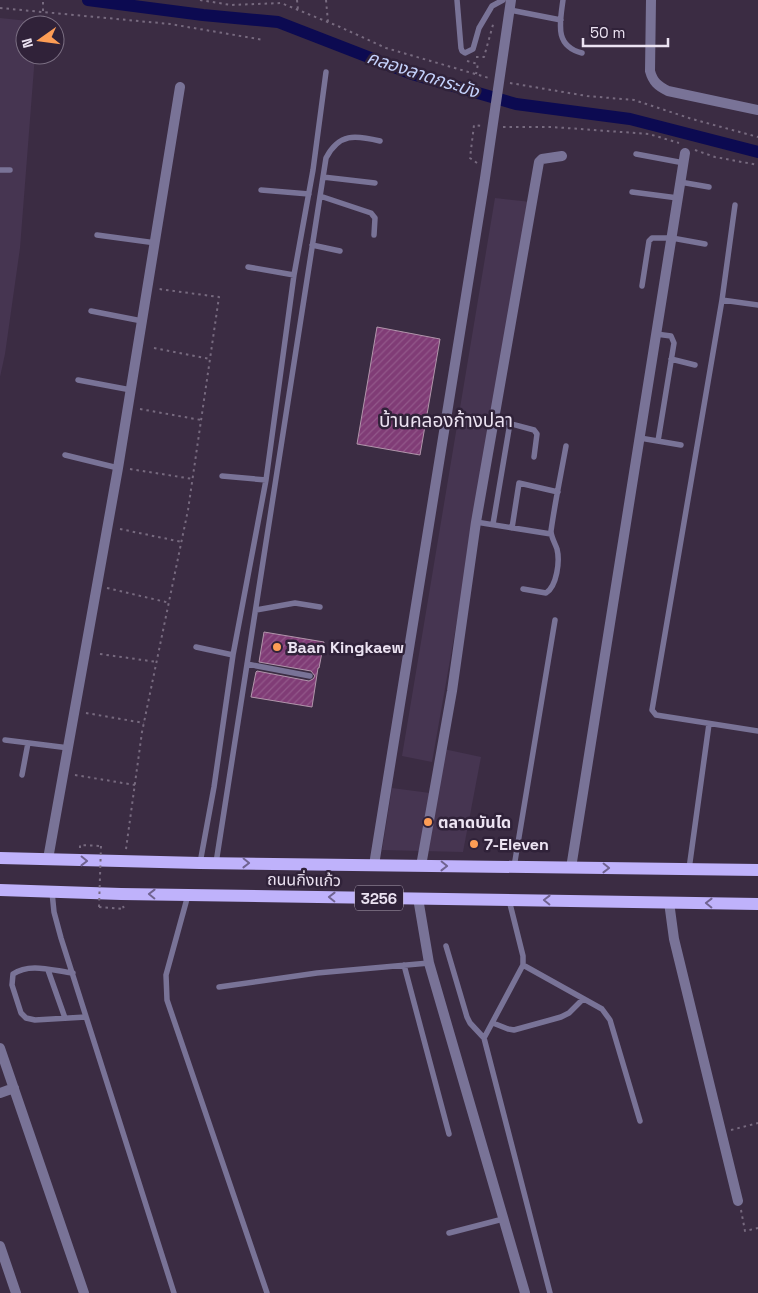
<svg xmlns="http://www.w3.org/2000/svg" width="758" height="1293" viewBox="0 0 758 1293" font-family="'Space Grotesk','Noto Sans Thai',sans-serif">
<style>
.built{fill:#463551}
.lines{fill:none;stroke-linecap:round;stroke-linejoin:round}
.canal{stroke:#0c0a51;stroke-width:12}
.building{fill:url(#building-hatch);stroke:#b195ab}
.path{stroke:#776a7f;stroke-width:2;stroke-dasharray:2.5 4;stroke-linecap:butt}
.lane{stroke:#797397;stroke-width:5.5}
.street{stroke:#797397;stroke-width:10}
.primary{stroke:#bfb2fb;stroke-width:12}
.path-bridge{stroke:#776a7f;stroke-width:2;stroke-dasharray:2.5 4;stroke-linecap:butt}
.oneway{stroke:#706390}
.poi-dot{fill:#fd9d55;stroke:#302239;stroke-width:2}
.labels{text-anchor:middle;dominant-baseline:central;stroke-width:5;stroke-linejoin:round;paint-order:stroke}
.shield{fill:#302239;stroke:#b4a9ba;stroke-width:1}
.shield-label{font-size:15px;font-weight:bold;fill:#ece3f2}
.poi-label{font-size:16px;font-weight:bold;fill:#ece3f2;stroke:#302239;text-anchor:start}
.street-label{font-size:16px;fill:#ece3f2;stroke:#302239}
.water-label{font-size:18px;font-style:italic;fill:#c4d1fb;stroke:#302239}
.quarter-label{font-size:19px;fill:#ece3f2;stroke:#302239}
</style>
<defs>
<pattern id="building-hatch" width="6" height="6" patternUnits="userSpaceOnUse" patternTransform="scale(1.25)"><rect width="6" height="6" fill="#803c76"/><path d="M-1 1l2-2M0 6l6-6M5 7l2-2" fill="none" stroke="#92588a"/></pattern>
</defs>
<rect width="100%" height="100%" fill="#3b2c43"/>
<path class="built" d="M0,18l38,4v3h-13v30h10l-15,193 -15,106 -5,23z
M495,198l36,4 -99,560 -30,-6z
M439,748l42,9 -18,95 -81,-2 10,-62 38,5z"/>
<g class="lines">
<path class="canal" d="M88,0l115,15 75,7 134,52 104,30 114,15 128,33"/>
</g>
<path class="building" d="M377,327l63,12 -20,116 -63,-11z
M264,632l60,10 -5,26h-1l-6,39 -61,-10 5,-25 1,-1 52,10 4,-2 2,-3 -4,-5 -52,-9z"/>
<g class="lines">
<path class="path" d="M200,0l31,5 50,-2 59,24 46,21 103,30
M297,0l1,10
M326,0l2,22
M0,8l170,16 94,16
M43,11v-11
M476,57h8l10,-36
M467,61l11,3 -2,10
M510,83l77,13 47,4 58,19 66,18
M503,127h49l97,7 30,9
M695,150l20,7 43,8
M477,163l-7,-5 4,-33 9,1
M154,348l56,11
M140,409l61,11
M130,469l63,10
M120,529l62,13
M107,588l63,15
M100,654l57,8
M86,713l58,10
M75,775l60,10
M80,848v-3l21,1
M126,849l16,-117 46,-222 31,-213 -60,-8
M99,907l25,2 -1,-3
M731,1130l27,-7
M741,1210l4,21 13,-3"/>
<path class="lane" d="M457,0l4,48 1,3 3,2 8,-4 6,-21 13,-22 11,-6
M563,0c-3,23 -9,46 19,53
M510,10l51,10
M636,154l48,9
M0,170h10
M323,177l52,6
M680,182l29,5
M261,190l48,4
M632,192l46,6
M320,196l51,17 4,5 -1,17
M735,205l-13,95 -70,410 4,5 102,16
M97,235l59,8
M312,245l28,6
M248,267l46,8
M642,286l7,-45 3,-3h20l33,6
M722,300l36,5
M91,311l51,10
M656,334l15,2 3,7 -16,98
M671,359l24,6
M78,380l53,10
M493,419l41,11 3,4 -3,23
M640,438l41,7
M65,455l53,13
M222,476l44,4
M476,522l75,12
M493,524l17,-101
M512,528l7,-45 39,9
M523,589l23,4c11,-7 14,-32 11,-44 -2,-6 -6,-12 -6,-18 4,-29 10,-57 15,-85
M256,610l39,-7 25,4
M196,647l37,8
M247,664l63,12
M5,740l64,8
M22,775l6,-32
M200,863l14,-76 19,-132 33,-175 28,-205 19,-105 13,-98
M216,863l110,-705c13,-25 29,-23 54,-17
M514,867l41,-247
M689,869l20,-145
M52,892l2,20 7,26 113,355
M188,895l-22,80 1,25 100,293
M509,900l14,56v9l-39,73 66,255
M446,946l21,71 3,6 14,15
M404,965l45,169
M523,965l79,44 8,11 30,101
M48,970l17,48
M73,973c-19,-2 -43,-11 -60,1l-1,11 9,28 5,5 9,2 51,-3
M219,987l98,-14 112,-10
M493,1023l15,6 6,1 47,-13 8,-4 14,-14
M449,1233l54,-14"/>
<path class="street" d="M651,0l-1,71c3,11 8,15 18,20l90,19
M48,859l70,-391 62,-381
M374,865l111,-687 26,-178
M421,866l31,-175 24,-169 63,-360 3,-3 20,-3
M571,868l114,-715
M418,898l11,65 96,330
M669,902l5,37 64,262
M0,1048l84,245
M0,1093l14,-5
M0,1246l16,47"/>
<path class="primary" d="M0,858l200,5 558,7
M0,890l121,4 637,10"/>
<path class="path-bridge" d="M99,907l2,-61"/>
</g>
<defs><path id="oneway-chevron" d="M-2-3.5L2.5 0L-2 3.5" fill="none" stroke-width="1.6" stroke-linecap="round" stroke-linejoin="round" transform="scale(1.25)"/></defs>
<g class="oneway">
<use href="#oneway-chevron" transform="translate(84 861) rotate(1)"/>
<use href="#oneway-chevron" transform="translate(246 863) rotate(1)"/>
<use href="#oneway-chevron" transform="translate(444 866) rotate(1)"/>
<use href="#oneway-chevron" transform="translate(606 868) rotate(1)"/>
<use href="#oneway-chevron" transform="translate(152 894) rotate(-179)"/>
<use href="#oneway-chevron" transform="translate(332 897) rotate(-179)"/>
<use href="#oneway-chevron" transform="translate(547 900) rotate(-179)"/>
<use href="#oneway-chevron" transform="translate(709 903) rotate(-179)"/>
</g>
<g class="poi-dot">
<circle cx="277" cy="647" r="5"/>
<circle cx="428" cy="822" r="5"/>
<circle cx="474" cy="844" r="5"/>
</g>
<g class="labels">
<rect class="shield" x="355" y="885.5" width="48" height="25" rx="4"/>
<g class="shield-label">
<text x="379" y="898">3256</text>
</g>
<g class="poi-label">
<text x="287" y="647">Baan Kingkaew</text>
<text x="438" y="822">ตลาดบันได</text>
<text x="484" y="844">7-Eleven</text>
</g>
<g class="street-label">
<text transform="translate(304 880) rotate(1)">ถนนกิ่งแก้ว</text>
</g>
<g class="water-label">
<text transform="translate(423 74) rotate(18)">คลองลาดกระบัง</text>
</g>
<g class="quarter-label">
<text x="446" y="420">บ้านคลองก้างปลา</text>
</g>
</g>
<g transform="translate(40 40) rotate(256)"><circle r="24" fill="#302239" stroke="#7b6f83"/>
<path d="M0-4L9 19L0 12L-9 19Z" fill="#fd9d55"/>
<text y="-8" font-size="14" font-weight="bold" text-anchor="middle" fill="#ece3f2">N</text>
</g>
<path d="M583 38v8h85v-8" fill="none" stroke="#ece3f2" stroke-width="2.5"/>
<text x="590" y="38" font-size="15" fill="#ece3f2" stroke="#302239" stroke-width="4" paint-order="stroke">50 m</text>
</svg>
